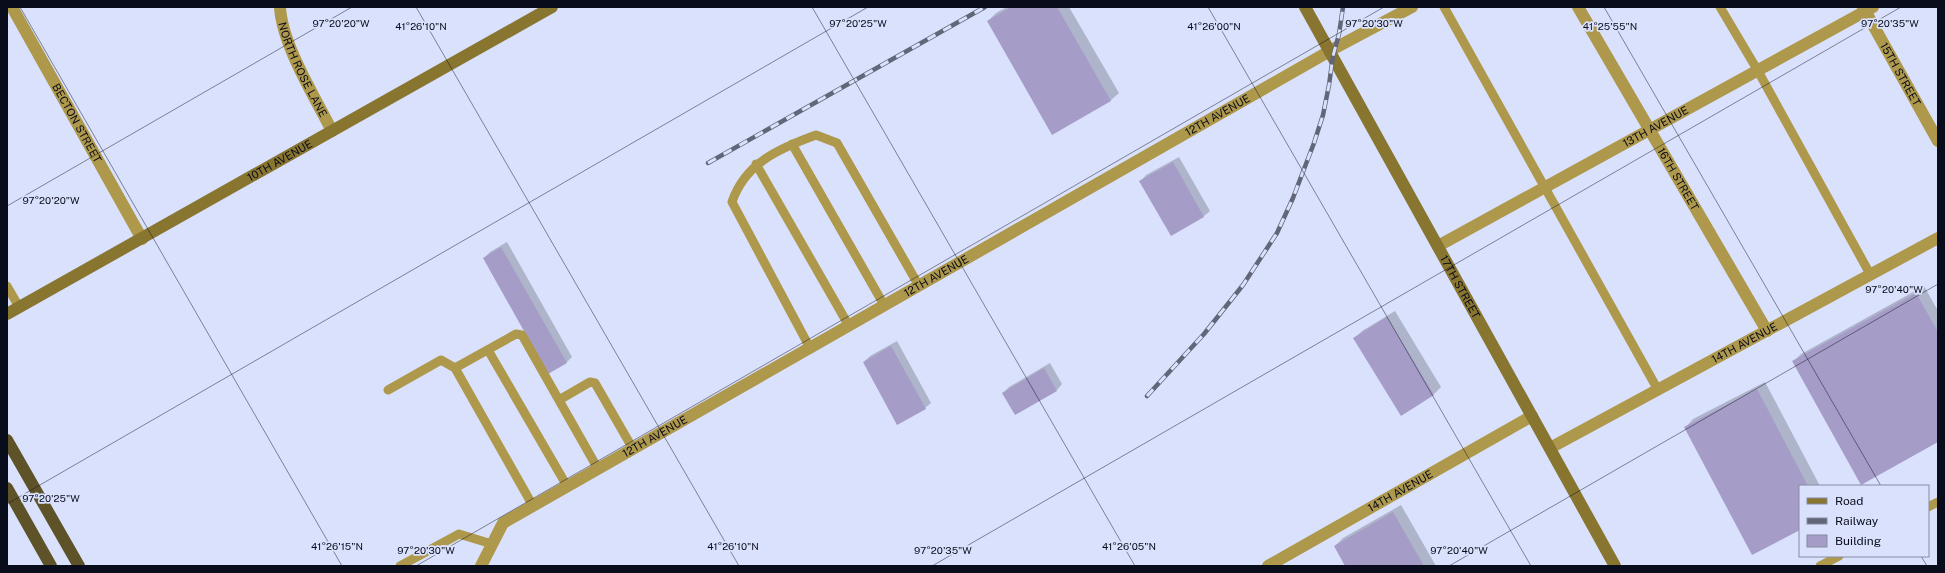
<svg xmlns="http://www.w3.org/2000/svg" width="1945" height="573" viewBox="0 0 1945 573" font-family="'Public Sans',sans-serif">
<style>
.shadow{fill:#0003}
.building{fill:#a59cc8}
.lines{fill:none;stroke-linecap:round;stroke-linejoin:round}
.service{stroke:#ae984b;stroke-width:9}
.minor{stroke:#ae984b;stroke-width:12}
.tertiary{stroke:#ae984b;stroke-width:12}
.secondary{stroke:#887530;stroke-width:12}
.trunk{stroke:#5e5229;stroke-width:12}
.rail-casing{stroke:#616679;stroke-width:4.5}
.rail{stroke:#dae1fc;stroke-width:3;stroke-dasharray:9;stroke-linecap:butt}
.ticks{fill:none;stroke:#090c1a;stroke-width:1;stroke-opacity:0.45}
.labels{text-anchor:middle;dominant-baseline:central;stroke-width:3.5;stroke-linejoin:round;paint-order:stroke}
.street-label{font-size:11px;fill:#090c1a;stroke:#dae1fc}
.ticks-label{font-size:10px;text-anchor:middle;fill:#090c1a;stroke:#dae1fc;stroke-width:3.5;stroke-linejoin:round;paint-order:stroke}
</style>
<rect width="100%" height="100%" fill="#dae1fc"/>
<path class="shadow" d="M1007,7h62l50,86 -8,7 -58,34 -65,-113 8,-8z
M1179,157l31,54 -6,5 -32,19 -31,-54 5,-6z
M507,242l65,115 -6,6 -82,-105 6,-6z
M1924,286l14,25v130l-144,-80 7,-7z
M1395,311l46,76 -7,7 -33,20 -46,-76 7,-7z
M897,341l34,62 -6,5 -61,-46 6,-6z
M1050,363l12,21 -5,6 -41,24 -13,-21 6,-6z
M1765,382l55,104h-20v42l-114,-101 7,-8z
M1401,505l35,61h-90l-11,-20 8,-8z"/>
<path class="building" d="M1011,7h46l54,94 -59,34 -65,-114z
M1173,162l31,55 -33,19 -32,-55z
M501,247l66,116 -19,11 -65,-116z
M1916,293l22,39v110l-77,43 -69,-124z
M1387,317l47,78 -33,21 -48,-78z
M891,346l35,63 -29,16 -34,-63z
M1044,368l13,23 -42,24 -13,-22z
M1757,389l51,97h-8v44l-48,25 -68,-128z
M1393,512l31,54h-79l-11,-20z"/>
<g class="lines">
<path class="service" d="M1444,7l214,383
M1720,7l38,64 112,203
M792,144l92,161
M756,164l93,162
M7,286l12,21
M810,348l-78,-146c13,-39 48,-54 84,-67l21,8 82,143
M488,350l79,136
M388,390l53,-30 14,8
M559,400l31,-18 5,1 38,66
M533,506l-78,-138 61,-34 6,1 76,134
M1928,507l10,-5
M400,566l59,-32 33,10
M1820,566l19,-10"/>
<g class="minor">
<path id="s1" d="M12,7l130,232"/>
<path id="s2" d="M280,7c2,38 35,90 52,124"/>
<path id="s3" d="M1578,7l189,324"/>
<path id="s4" d="M1438,246l435,-239"/>
<path id="s5" d="M1550,448l388,-210"/>
<path id="s6" d="M481,566l22,-43 832,-475 77,-41"/>
<path id="s7" d="M1268,566l264,-150"/>
</g>
<path class="tertiary" id="s8" d="M1863,7l75,134"/>
<g class="secondary">
<path id="s9" d="M1305,7l310,559"/>
<path id="s10" d="M7,314l545,-307"/>
</g>
<path class="trunk" d="M7,440l72,126
M7,488l44,78"/>
<g class="rail-casing">
<path id="rail" d="M708,163l277,-156
M1147,396l57,-62 39,-49 34,-52 16,-35 21,-55 9,-28 6,-30 4,-29 6,-22 4,-27"/>
</g>
<use href="#rail" class="rail"/>
</g>
<path class="ticks" d="M20,7l322,559M416,7l323,559M812,7l323,559M1208,7l323,559M1604,7l277,479M7,206l345,-199M7,504l861,-497M1921,556l6,10M416,566l968,-559M932,566l969,-559M1449,566l489,-282"/>
<g class="labels">
<g class="street-label">
<text stroke="none"><textPath href="#s2" startOffset="67">NORTH ROSE LANE</textPath></text>
<text stroke="none"><textPath href="#s8" startOffset="77">15TH STREET</textPath></text>
<text stroke="none"><textPath href="#s6" startOffset="871">12TH AVENUE</textPath></text>
<text stroke="none"><textPath href="#s1" startOffset="133">BECTON STREET</textPath></text>
<text stroke="none"><textPath href="#s4" startOffset="248">13TH AVENUE</textPath></text>
<text stroke="none"><textPath href="#s10" startOffset="313">10TH AVENUE</textPath></text>
<text stroke="none"><textPath href="#s3" startOffset="199">16TH STREET</textPath></text>
<text stroke="none"><textPath href="#s6" startOffset="547">12TH AVENUE</textPath></text>
<text stroke="none"><textPath href="#s9" startOffset="320">17TH STREET</textPath></text>
<text stroke="none"><textPath href="#s5" startOffset="221">14TH AVENUE</textPath></text>
<text stroke="none"><textPath href="#s6" startOffset="223">12TH AVENUE</textPath></text>
<text stroke="none"><textPath href="#s7" startOffset="152">14TH AVENUE</textPath></text>
</g>
</g>
<g class="ticks-label">
<text x="341" y="27">97°20'20"W</text>
<text x="858" y="27">97°20'25"W</text>
<text x="1374" y="27">97°20'30"W</text>
<text x="1890" y="27">97°20'35"W</text>
<text x="421" y="30">41°26'10"N</text>
<text x="1214" y="30">41°26'00"N</text>
<text x="1610" y="30">41°25'55"N</text>
<text x="51" y="204">97°20'20"W</text>
<text x="1894" y="293">97°20'40"W</text>
<text x="51" y="502">97°20'25"W</text>
<text x="337" y="550">41°26'15"N</text>
<text x="733" y="550">41°26'10"N</text>
<text x="1129" y="550">41°26'05"N</text>
<text x="426" y="554">97°20'30"W</text>
<text x="943" y="554">97°20'35"W</text>
<text x="1459" y="554">97°20'40"W</text>
</g>
<rect width="1945" height="573" fill="none" stroke="#090c1a" stroke-width="16"/>
<rect x="1799" y="485" width="130" height="72" fill="#dae1fc" stroke="#868ca2"/>
<rect x="1807" y="498" width="20" height="6" fill="#887530" stroke="#868ca2"/>
<text x="1835" y="505" font-size="12" fill="#090c1a">Road</text>
<rect x="1807" y="518" width="20" height="6" fill="#616679" stroke="#868ca2"/>
<text x="1835" y="525" font-size="12" fill="#090c1a">Railway</text>
<rect x="1807" y="535" width="20" height="12" fill="#a59cc8" stroke="#868ca2"/>
<text x="1835" y="545" font-size="12" fill="#090c1a">Building</text>
</svg>
